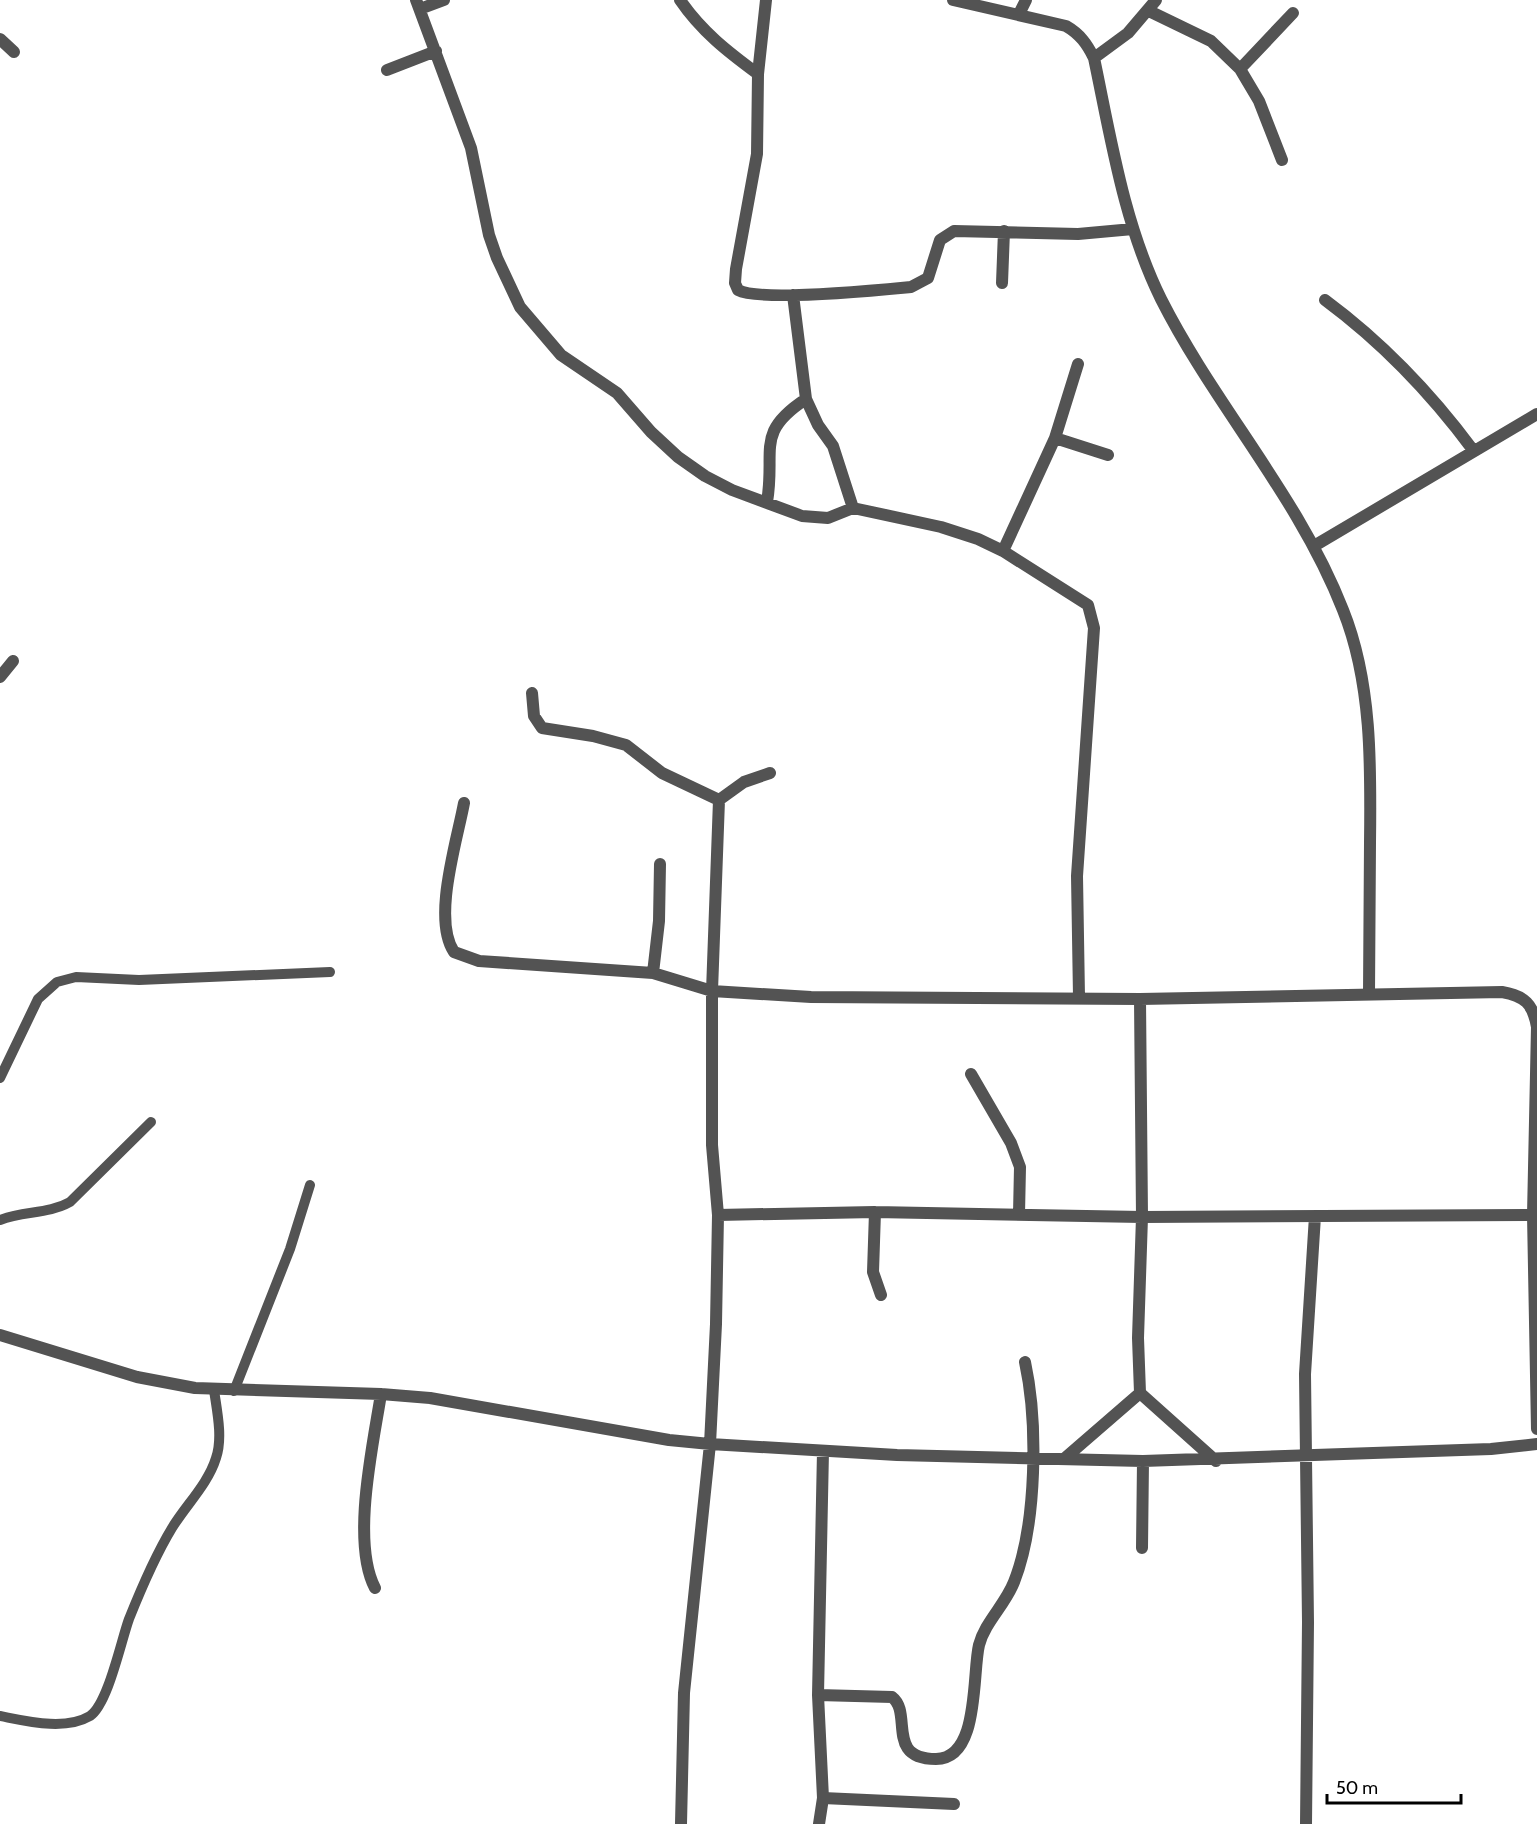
<svg xmlns="http://www.w3.org/2000/svg" width="1537" height="1824" viewBox="0 0 1537 1824" font-family="Cabin,sans-serif">
<style>
.lines{fill:none;stroke-linecap:round;stroke-linejoin:round}
.service{stroke:#535353;stroke-width:10}
.minor{stroke:#535353;stroke-width:12}
</style>
<rect width="100%" height="100%" fill="#fff"/>
<g class="lines">
<path class="service" d="M0,1078l38,-79 19,-17 19,-5 63,3 191,-8
M0,1220c23,-9 49,-6 70,-18l81,-80
M234,1391l56,-142 20,-64
M0,1716c26,5 65,15 90,0 18,-12 31,-75 39,-97 12,-30 26,-63 43,-91 14,-23 36,-44 44,-70 7,-20 1,-47 -2,-68"/>
<path class="minor" d="M416,0l55,148 18,87 8,23 23,49 41,48 56,38 34,39 27,25 27,19 27,14 70,26 26,2 25,-10 88,19 37,12 25,12 85,54 6,23 -17,248 2,121
M680,0c21,31 48,52 78,74
M766,0l-8,74 -1,80 -21,115 -1,14 3,7c22,12 142,0 173,-3l17,-9 12,-38 14,-9 124,3 55,-5
M953,0l113,26c14,8 21,18 28,32 17,81 30,166 67,241 54,107 138,198 182,311 29,72 28,156 27,233 0,50 -1,100 -1,150
M420,9l24,-9
M1149,11l62,30 29,28 53,-56
M1019,14l7,-14
M0,39l14,13
M1094,58l34,-25 28,-33
M1240,69l19,32 23,59
M387,70l49,-19
M1002,283l2,-52
M793,295l13,104 12,26 15,21 20,62
M1325,300c58,43 105,92 148,150
M1055,438l53,17
M767,502c9,-52 -13,-69 39,-103
M1314,546l223,-132
M1003,551l52,-113 23,-74
M0,677l13,-16
M532,693l2,23 8,12 51,8 33,9 36,28 57,27 -7,191v154l6,70 -2,109 -6,120 -26,249 -3,131
M719,800l25,-18 26,-9
M464,803c-7,38 -32,116 -10,149l25,9 174,12 59,18 99,6 329,2 362,-7c23,4 31,12 35,35l-4,188 4,214
M653,973l6,-52 1,-57
M971,1074l40,69 9,24 -1,47
M875,1212l-2,60 8,23
M718,1215l157,-3 267,5 391,-2
M0,1335l137,42 58,11 186,6 49,4 239,42 41,4 187,11 246,6 348,-12 46,-5
M1140,1393l76,68
M1065,1458l75,-65 -2,-55 4,-121 -2,-218
M1142,1548l1,-87
M375,1588c-24,-46 -2,-143 6,-194
M818,1695l74,2c21,16 -7,62 44,62 44,0 36,-85 43,-114 6,-23 26,-40 35,-63 23,-58 24,-160 11,-220
M823,1798l131,6
M819,1824l4,-26 -5,-103 5,-244
M1306,1824l2,-202 -3,-248 10,-158"/>
</g>
<path d="M1327 1794v9h134v-9" fill="none" stroke="#000000" stroke-width="3"/>
<text x="1336" y="1794" font-size="18" fill="#000000" stroke="#ffffff" stroke-width="4.5" paint-order="stroke">50 m</text>
</svg>
